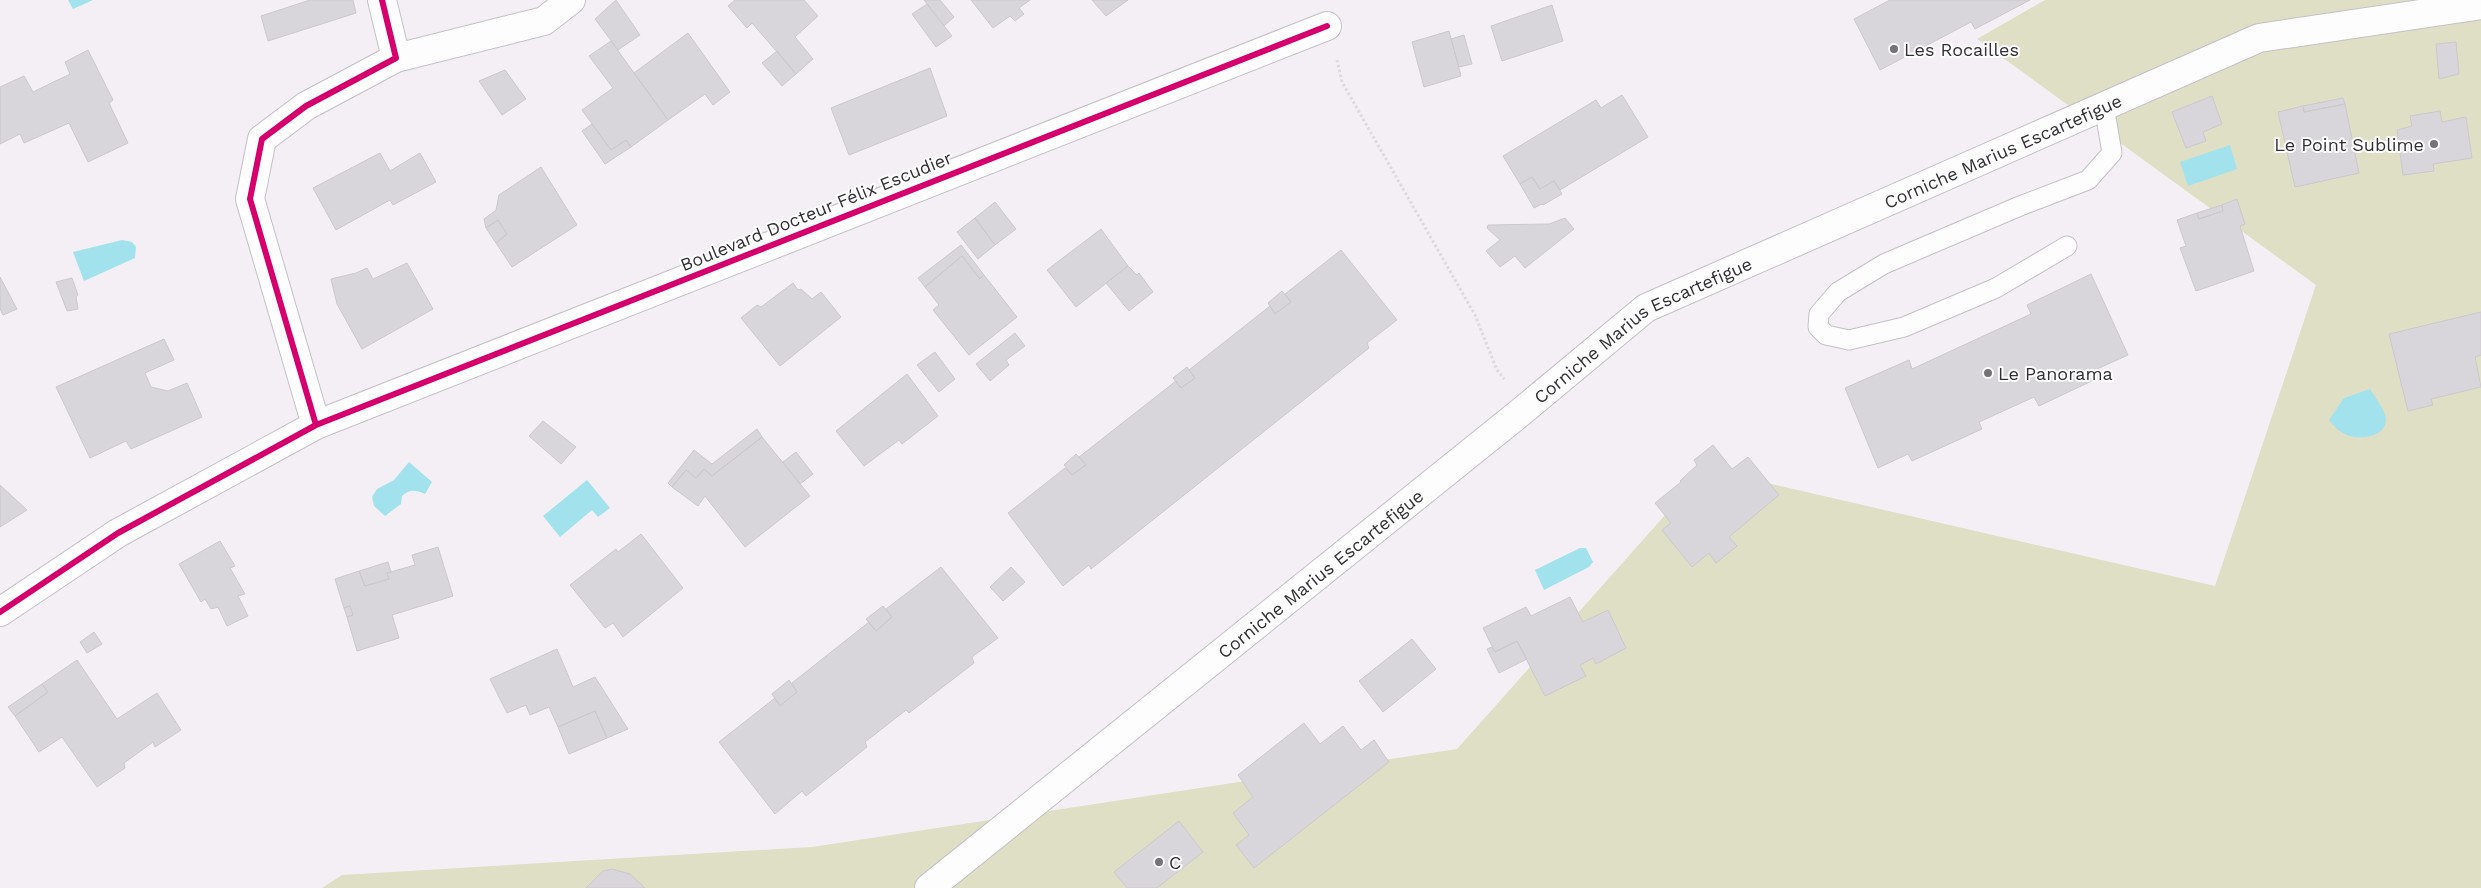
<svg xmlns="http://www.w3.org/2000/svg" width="2481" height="888" viewBox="0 0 2481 888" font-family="'Work Sans',sans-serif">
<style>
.green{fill:#dedfc5}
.water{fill:#a2e2ed}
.building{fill:#d9d6db;stroke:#ccc8cd}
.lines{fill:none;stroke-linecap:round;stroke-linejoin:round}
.lane-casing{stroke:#c4c1c6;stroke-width:21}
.street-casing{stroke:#c4c1c6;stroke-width:30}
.secondary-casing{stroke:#c4c1c6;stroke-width:30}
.path{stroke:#dbdadc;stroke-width:3;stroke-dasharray:2.5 2.5;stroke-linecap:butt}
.lane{stroke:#fdfdfe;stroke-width:19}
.street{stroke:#fdfdfe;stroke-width:28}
.secondary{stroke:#fdfdfe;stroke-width:28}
.cycleway-casing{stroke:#fff;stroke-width:9}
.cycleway{stroke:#d6006c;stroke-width:6}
.poi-dot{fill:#767378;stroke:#fff;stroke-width:2}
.labels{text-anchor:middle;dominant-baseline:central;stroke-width:4;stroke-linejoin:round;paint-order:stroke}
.poi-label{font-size:18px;fill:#333035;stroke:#fff;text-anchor:start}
.street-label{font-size:18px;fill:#333035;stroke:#fff}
</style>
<rect width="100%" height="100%" fill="#f3eff5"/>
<path class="green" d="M2045,0h436v888h-2159l20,-13 470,-28 645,-98 249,-280 509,117 101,-301 -339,-246z"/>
<path class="water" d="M68,0h25l-20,9z
M2230,145l7,24 -49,17 -8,-24z
M122,240l10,2 4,5 -1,11 -51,23 -11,-29z
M2370,389c5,8 16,22 16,31 -1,18 -28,20 -39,15 -8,-3 -13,-9 -18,-15l15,-22z
M409,462l23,20 -7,12c-10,-4 -15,-5 -23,2l-1,8 -16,12 -11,-10 -2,-9 5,-8 17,-9z
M587,480l23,28 -12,9 -6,-7 -32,27 -17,-21z
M1580,548h6l7,14 -4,5 -45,23 -9,-20z"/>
<path class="building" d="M310,0h43l3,13 -88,28 -7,-25z
M616,0l24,35 -22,15 -23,-31z
M735,0h69l14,16 -23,21 18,22 -17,15 -44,-51 -5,5 -19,-22z
M924,0h16l14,17 -10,9z
M971,0h59l-11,8 5,6 -9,7 -5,-5 -17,12z
M1092,0h36l-22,16z
M1890,0h140l-55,29 -4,-7 -91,48 -26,-51z
M927,4l25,32 -16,11 -24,-33z
M1552,5l11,36 -61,20 -11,-35z
M1449,31l12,45 -37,11 -12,-45z
M688,33l42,59 -17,13 -8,-11 -37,26 -34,-47z
M1464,35l8,29 -13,3 -8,-28z
M611,41l57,79 -37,27 -5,-7 -15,10 -29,-40 31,-22 -24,-32z
M2456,42l3,32 -20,5 -3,-35z
M88,50l25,50 -4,3 19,40 -40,19 -19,-39 -45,20 -4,-9 -20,10v-57l24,-11 9,16 37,-18 -5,-12z
M777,51l19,23 -14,12 -20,-23z
M930,68l17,48 -98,39 -18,-47z
M505,70l21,29 -24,16 -23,-34z
M1622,95l26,42 -88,53 -6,-9 -14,8 -8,-12 -12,7 -17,-28 93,-56 5,8z
M2212,96l10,28 -19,8 3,9 -20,7 -14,-36z
M2343,98l2,6 -41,8 -1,-6z
M2345,104l14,69 -64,14 -17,-75 25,-6 1,6z
M2440,111l2,11 24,-5 6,41 -39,6 1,7 -31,4 -6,-45 15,-4 -2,-10z
M592,124l19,26 15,-10 5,7 -26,17 -23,-33z
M380,153l10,18 30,-18 16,29 -43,23 -3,-5 -54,30 -23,-42z
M541,167l36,58 -65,42 -16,-24 11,-9 -9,-14 -12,8 -2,-9 12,-9 3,-15z
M1532,177l8,12 14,-8 8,13 -19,11 -1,-1 -8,4 -14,-24z
M2237,199l8,25 -5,2 14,45 -58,20 -16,-43 6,-2 -9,-26 20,-7 2,6 24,-8 -1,-6z
M995,202l21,27 -21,16 -20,-27z
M2222,205l1,6 -24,8 -2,-6z
M975,218l20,27 -17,14 -21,-27z
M1565,218l9,11 -49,39 -10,-12 -15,11 -14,-16 14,-11 -13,-12 1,-3 61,-1z
M498,220l9,14 -11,9 -10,-15z
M1101,229l27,37 -52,41 -29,-37z
M961,245l23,30 -4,4 -18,-23 -37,31 -7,-9z
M1341,250l56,70 -30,23 2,5 -278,221 -2,-4 -26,21 -55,-73 57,-45 7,7 14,-10 -7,-8 97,-76 5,7 14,-10 -6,-8 81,-64 5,8 16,-12 -6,-8z
M962,256l18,23 4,-4 33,42 -48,38 -36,-45 6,-5 -14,-18z
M407,263l26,46 -71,40 -25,-45 -6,-25 25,-6 11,-5 6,11z
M1128,266l9,9 2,-2 14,19 -24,19 -23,-28z
M2091,274l37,81 -31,14 3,8 -61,29 -5,-9 -55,25 3,7 -70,32 -4,-7 -30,14 -33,-80 64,-28 3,9 119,-55 -4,-9z
M0,277l17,32 -14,6 -3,-6z
M72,278l6,17 -2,2 2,12 -11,2 -11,-29z
M793,283l5,7 3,-1 11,10 9,-7 20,25 -61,49 -39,-48 16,-13 4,2z
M1282,291l9,11 -16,12 -7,-11z
M2481,312v43l-6,2 6,30 -50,12 2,6 -25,6 -19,-77z
M1015,333l10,13 -19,14 3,5 -19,16 -14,-17z
M164,339l10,21 -29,13 6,14 17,4 19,-8 15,34 -71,32 -5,-8 -36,17 -34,-71z
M935,352l20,27 -16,13 -22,-27z
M1187,367l8,11 -14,10 -8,-10z
M907,374l31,42 -36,28 -3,-4 -35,26 -28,-35z
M543,421l33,26 -15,17 -32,-28z
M757,429l5,8 -50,39 -8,-7 -8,9 -10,-8 -14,17 -4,-4 26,-33 18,14z
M762,437l48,59 -65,51 -40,-51 -7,10 -26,-19 14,-17 10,8 8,-9 8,7z
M1713,445l19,24 16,-12 31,38 -50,42 8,9 -21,17 -7,-10 -17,14 -30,-37 9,-7 -16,-20 26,-21 -1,-1 17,-16 -3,-5z
M796,452l17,22 -13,10 -17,-22z
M1076,454l10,11 -14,10 -8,-10z
M0,485l27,25 -27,17z
M641,534l42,54 -60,49 -10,-14 -8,5 -35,-43 46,-36 2,3z
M220,541l15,25 -5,2 15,26 -7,2 10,20 -21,10 -9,-19 -7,2 -6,-10 -4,3 -22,-38z
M438,547l15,49 -61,19 7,23 -42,13 -10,-34 6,-2 -3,-9 -6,2 -9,-29 24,-8 6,15 24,-7 -2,-6 28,-8 -3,-10z
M388,562l3,10 -4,1 2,6 -24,7 -6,-15z
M941,567l57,71 -26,19 2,6 -65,50 -3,-3 -41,32 2,5 -61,49 -4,-5 -27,23 -56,-72 56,-44 5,8 17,-14 -5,-9 77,-61 7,9 16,-14 -6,-8z
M1011,567l14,15 -22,19 -13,-14z
M1570,597l13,25 25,-12 18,38 -30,16 -3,-6 -13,7 6,11 -41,20 -28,-55 -22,11 -12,-24 43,-21 5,9z
M350,606l3,9 -6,2 -3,-9z
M883,606l9,11 -16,14 -10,-12z
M94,632l8,12 -15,9 -7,-11z
M1412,639l24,30 -53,43 -24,-31z
M1517,641l10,18 -28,14 -12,-24 5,-2 3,5z
M557,649l16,38 22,-10 33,52 -21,9 -12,-27 -37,16 -9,-20 -19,8 -4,-10 -19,8 -17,-34z
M77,660l40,59 40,-26 24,37 -26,17 -2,-5 -29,21 1,5 -28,19 -35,-50 -23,15 -24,-36 33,-24 -6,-8z
M789,680l8,12 -17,14 -8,-12z
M42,684l6,8 -33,24 -7,-9z
M595,711l12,27 -38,16 -11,-27z
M1304,723l16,21 23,-18 18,24 13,-10 15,22 -135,106 -18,-23 13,-10 -16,-22 20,-16 -15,-22z
M1179,821l24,31 -46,36h-30l-13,-16z
M612,869l18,5 15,14h-59l17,-17z"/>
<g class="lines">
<g class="lane-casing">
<path id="lane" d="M2067,246l-71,42 -92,39 -55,13 -23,-5 -8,-8 1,-13 19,-22 46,-28 136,-58 68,-26 24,-27 -8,-47"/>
</g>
<g class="street-casing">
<path id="street" d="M396,58l148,-37 27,-21
M316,425l-66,-226 12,-60 44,-33 90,-48 -14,-58
M0,612l118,-79 198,-108 1011,-399"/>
</g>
<g class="secondary-casing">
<g id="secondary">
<path id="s1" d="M929,888l587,-472 130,-108 613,-270 222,-33"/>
</g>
</g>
<path class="path" d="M1337,60l5,22 133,233 22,55 7,9"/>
<use href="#lane" class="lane"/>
<use href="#street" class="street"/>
<use href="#secondary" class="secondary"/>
<g class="cycleway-casing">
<path id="cycleway" d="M316,425l-66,-226 12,-60 44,-33 90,-48 -14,-58
M0,612l118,-79 198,-108 1011,-399"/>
</g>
<use href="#cycleway" class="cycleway"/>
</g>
<g class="poi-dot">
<circle cx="1894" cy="49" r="5"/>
<circle cx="2434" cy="144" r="5"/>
<circle cx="1988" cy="373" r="5"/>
<circle cx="1159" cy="862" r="5"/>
</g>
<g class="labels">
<g class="poi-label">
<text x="1904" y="49">Les Rocailles</text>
<text x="2424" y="144" text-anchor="end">Le Point Sublime</text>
<text x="1998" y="373">Le Panorama</text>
<text x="1169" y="862">C</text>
</g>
<g class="street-label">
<text stroke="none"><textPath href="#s1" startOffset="1312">Corniche Marius Escartefigue</textPath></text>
<text transform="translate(816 211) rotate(-22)">Boulevard Docteur Félix Escudier</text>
<text stroke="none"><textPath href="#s1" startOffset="908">Corniche Marius Escartefigue</textPath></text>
<text stroke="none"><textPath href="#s1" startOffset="502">Corniche Marius Escartefigue</textPath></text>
</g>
</g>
</svg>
